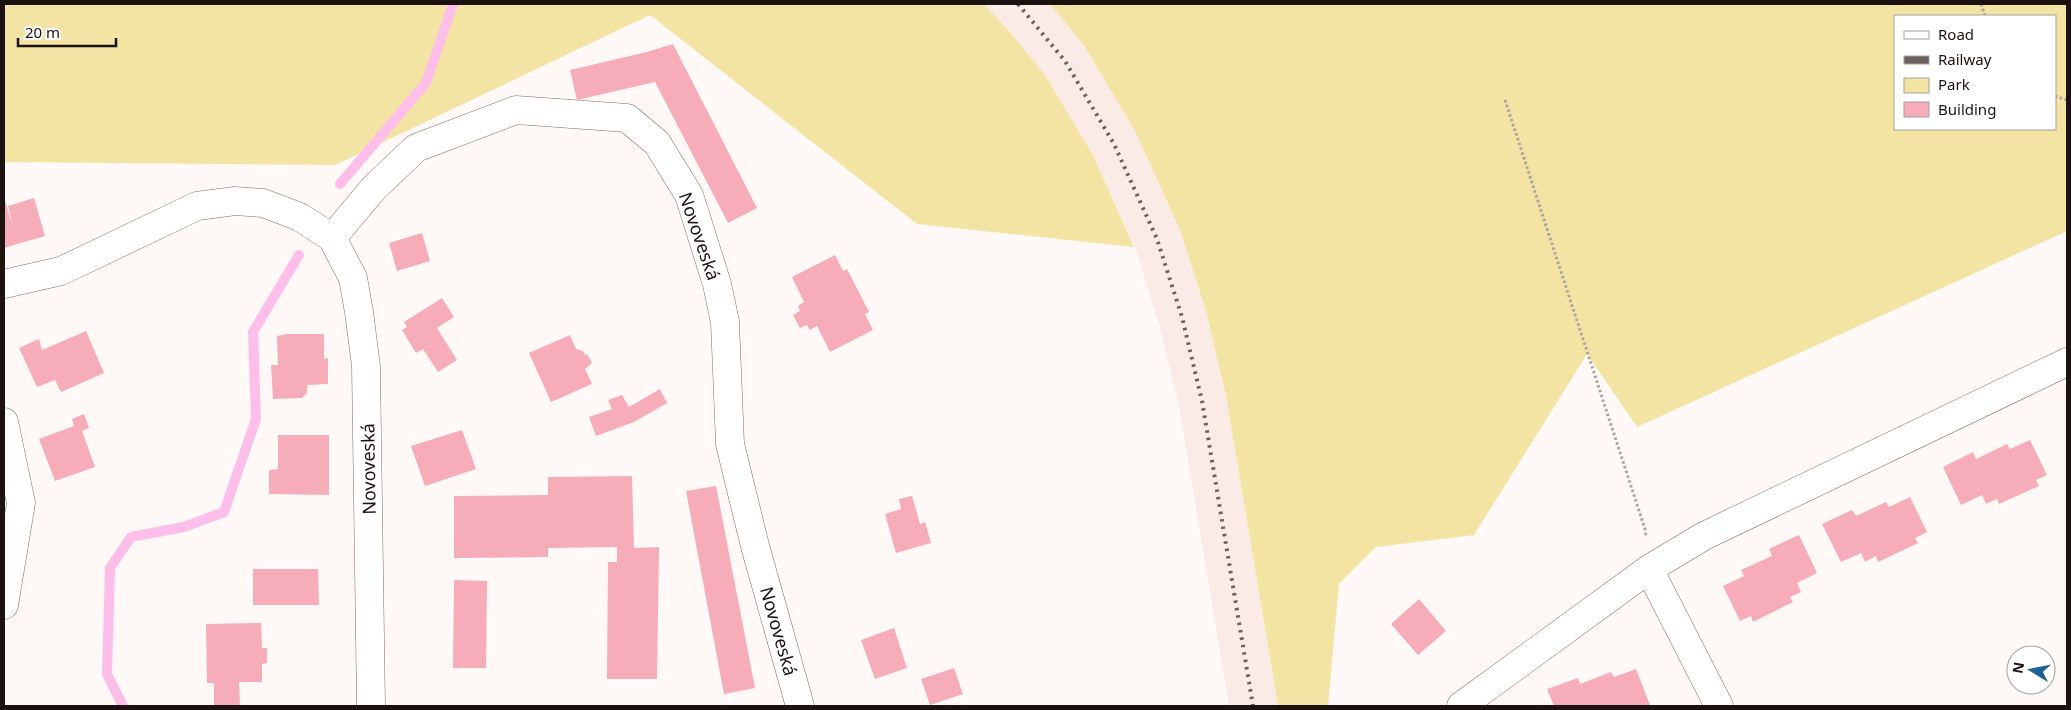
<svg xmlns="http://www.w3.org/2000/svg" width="2071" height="710" viewBox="0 0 2071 710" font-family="'Noto Sans',sans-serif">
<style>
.built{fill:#faebe6}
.green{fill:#f3e4a3;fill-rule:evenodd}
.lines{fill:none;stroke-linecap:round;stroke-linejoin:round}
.stream{stroke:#fdbfea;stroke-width:10}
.building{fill:#f7acb9}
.minor-casing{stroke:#856a62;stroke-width:29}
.path{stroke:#aba3a1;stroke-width:3;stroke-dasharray:2.5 2.5;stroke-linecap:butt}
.minor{stroke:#fff;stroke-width:28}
.rail{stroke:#6a615e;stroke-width:4;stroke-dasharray:2.5 5;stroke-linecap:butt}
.labels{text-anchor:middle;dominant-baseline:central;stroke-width:4;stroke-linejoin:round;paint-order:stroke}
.street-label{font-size:18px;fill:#1c120f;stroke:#fff}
</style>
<rect width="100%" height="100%" fill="#fef8f6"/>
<path class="built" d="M984,4h66l35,43 51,86 44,97 26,81 20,85 52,310h-49l-50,-300 -20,-82 -24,-77 -42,-92 -48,-80 -36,-44z"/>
<path class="green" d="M4,4h980l25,27 36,44 48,80 41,92 -217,-23 -267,-209 -315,150 -331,-3z
M1050,4h1017v227l-430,196 -50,-73 -113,181 -98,12 -37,37 -11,122h-50l-52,-310 -20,-85 -26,-81 -44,-97 -51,-86zM1895,16h160v113h-160z"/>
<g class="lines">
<path class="stream" d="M340,184l86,-101 27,-79
M123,706l-16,-32 3,-106 21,-31 53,-10 40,-15 32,-93 -3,-87 46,-77"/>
</g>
<path class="building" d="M673,44l84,164 -29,15 -73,-141 -78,18 -7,-30 77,-18z
M4,197l9,30 -5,-21 26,-8 11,38 -41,12z
M422,233l8,28 -33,10 -8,-28z
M835,255l8,16 4,-2 22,43 -4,2 8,16 -43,22 -13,-26 -7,4 -3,-5 -7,3 -7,-13 7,-4 -2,-5 6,-4 -12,-25z
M442,298l12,19 -17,11 20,32 -19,12 -15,-23 -7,4 -14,-23 5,-3 -3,-5z
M86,331l18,42 -43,19 -6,-12 -18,7 -18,-39 20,-9 3,11z
M287,334h37v25l4,-1v26l-21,1v8l-5,5 -29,1 -2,-34h7l-1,-29z
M570,335l6,14 7,2 2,4 2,-1 5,9 -7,6 7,15 -41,18 -22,-49z
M660,389l7,14 -33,19 -38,14 -7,-19 23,-8 -4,-9 14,-5 7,12z
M84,414l5,14 -7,3 13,36 -40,14 -16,-42 35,-13 -2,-7z
M462,430l14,39 -51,17 -14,-40z
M278,435h51v60l-60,-1v-24l9,-1z
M2030,440l17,35 -11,5 3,6 -40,18 -2,-5 -11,5 -4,-9 -21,10 -18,-38 30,-15 3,7 31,-15 3,5z
M632,476l2,72 25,-1 -2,132h-50l1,-117h9v-15l-69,1v9l-94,1v-62l94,-1v-18z
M716,486l39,202 -31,6 -38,-203z
M912,496l8,28 5,-2 6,21 -35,10 -11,-39 16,-5 -2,-10z
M1910,497l17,35 -12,6 3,5 -40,19 -2,-6 -11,6 -4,-9 -20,9 -19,-38 30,-14 4,6 30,-14 3,5z
M1799,535l18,38 -20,10 4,9 -11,5 3,5 -40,20 -2,-6 -11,5 -17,-35 21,-10 -3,-6 31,-14 -3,-7z
M253,569h65l1,36h-66z
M454,580l33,1 -1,87h-33z
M1419,599l27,32 -28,24 -27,-31z
M261,623l1,25h5v15l-5,1v18h-23l1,24h-26v-23h-7l-1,-59z
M894,628l13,40 -32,11 -14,-39z
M954,668l9,26 -33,11 -9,-26z
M1636,669l14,36 -3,1h-93l-7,-17 31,-11 2,6 31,-12 3,5z"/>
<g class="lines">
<g class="minor-casing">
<path id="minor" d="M332,238l41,-49 43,-41 100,-38 111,8 30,25 32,52 28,89 8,38 5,122 25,102 45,160
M4,284l57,-13 136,-65 38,-5 28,2 37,14 32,21 21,40 6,34 7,54 5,340
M4,422l17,81 -17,102
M1649,569l70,137
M1461,706l188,-137 55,-33 363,-174"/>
</g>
<path class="path" d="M1981,4l4,12
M2055,96l12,4
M1505,100l140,429 1,7"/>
<use href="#minor" class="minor"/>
<path class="rail" d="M1018,4l47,57 49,83 43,95 25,78 20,84 51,305"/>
</g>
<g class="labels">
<g class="street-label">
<text transform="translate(700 236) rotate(71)">Novoveská</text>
<text transform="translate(368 469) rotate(-91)">Novoveská</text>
<text transform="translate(779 631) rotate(74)">Novoveská</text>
</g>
</g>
<rect width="2071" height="710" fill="none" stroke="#1c120f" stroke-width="10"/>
<rect x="1894" y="15" width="162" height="115" fill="#ffffff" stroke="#a4a09f"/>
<rect x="1904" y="31" width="25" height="8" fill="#ffffff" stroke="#a4a09f"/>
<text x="1938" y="40" font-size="15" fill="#1c120f">Road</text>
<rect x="1904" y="56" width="25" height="8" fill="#6a615e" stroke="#a4a09f"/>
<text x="1938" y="65" font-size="15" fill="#1c120f">Railway</text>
<rect x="1904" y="78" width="25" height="15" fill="#f3e4a3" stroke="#a4a09f"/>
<text x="1938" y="90" font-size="15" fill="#1c120f">Park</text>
<rect x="1904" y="102" width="25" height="15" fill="#f7acb9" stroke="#a4a09f"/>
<text x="1938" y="115" font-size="15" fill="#1c120f">Building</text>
<g transform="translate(2031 670) rotate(280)"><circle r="24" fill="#ffffff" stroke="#a4a09f"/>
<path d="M0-4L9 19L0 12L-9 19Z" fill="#1e5f94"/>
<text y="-8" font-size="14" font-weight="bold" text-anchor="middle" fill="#1c120f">N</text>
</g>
<path d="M18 38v8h98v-8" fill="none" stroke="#1c120f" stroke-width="2.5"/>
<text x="25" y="38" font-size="15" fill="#1c120f" stroke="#ffffff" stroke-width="4" paint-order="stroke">20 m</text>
</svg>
